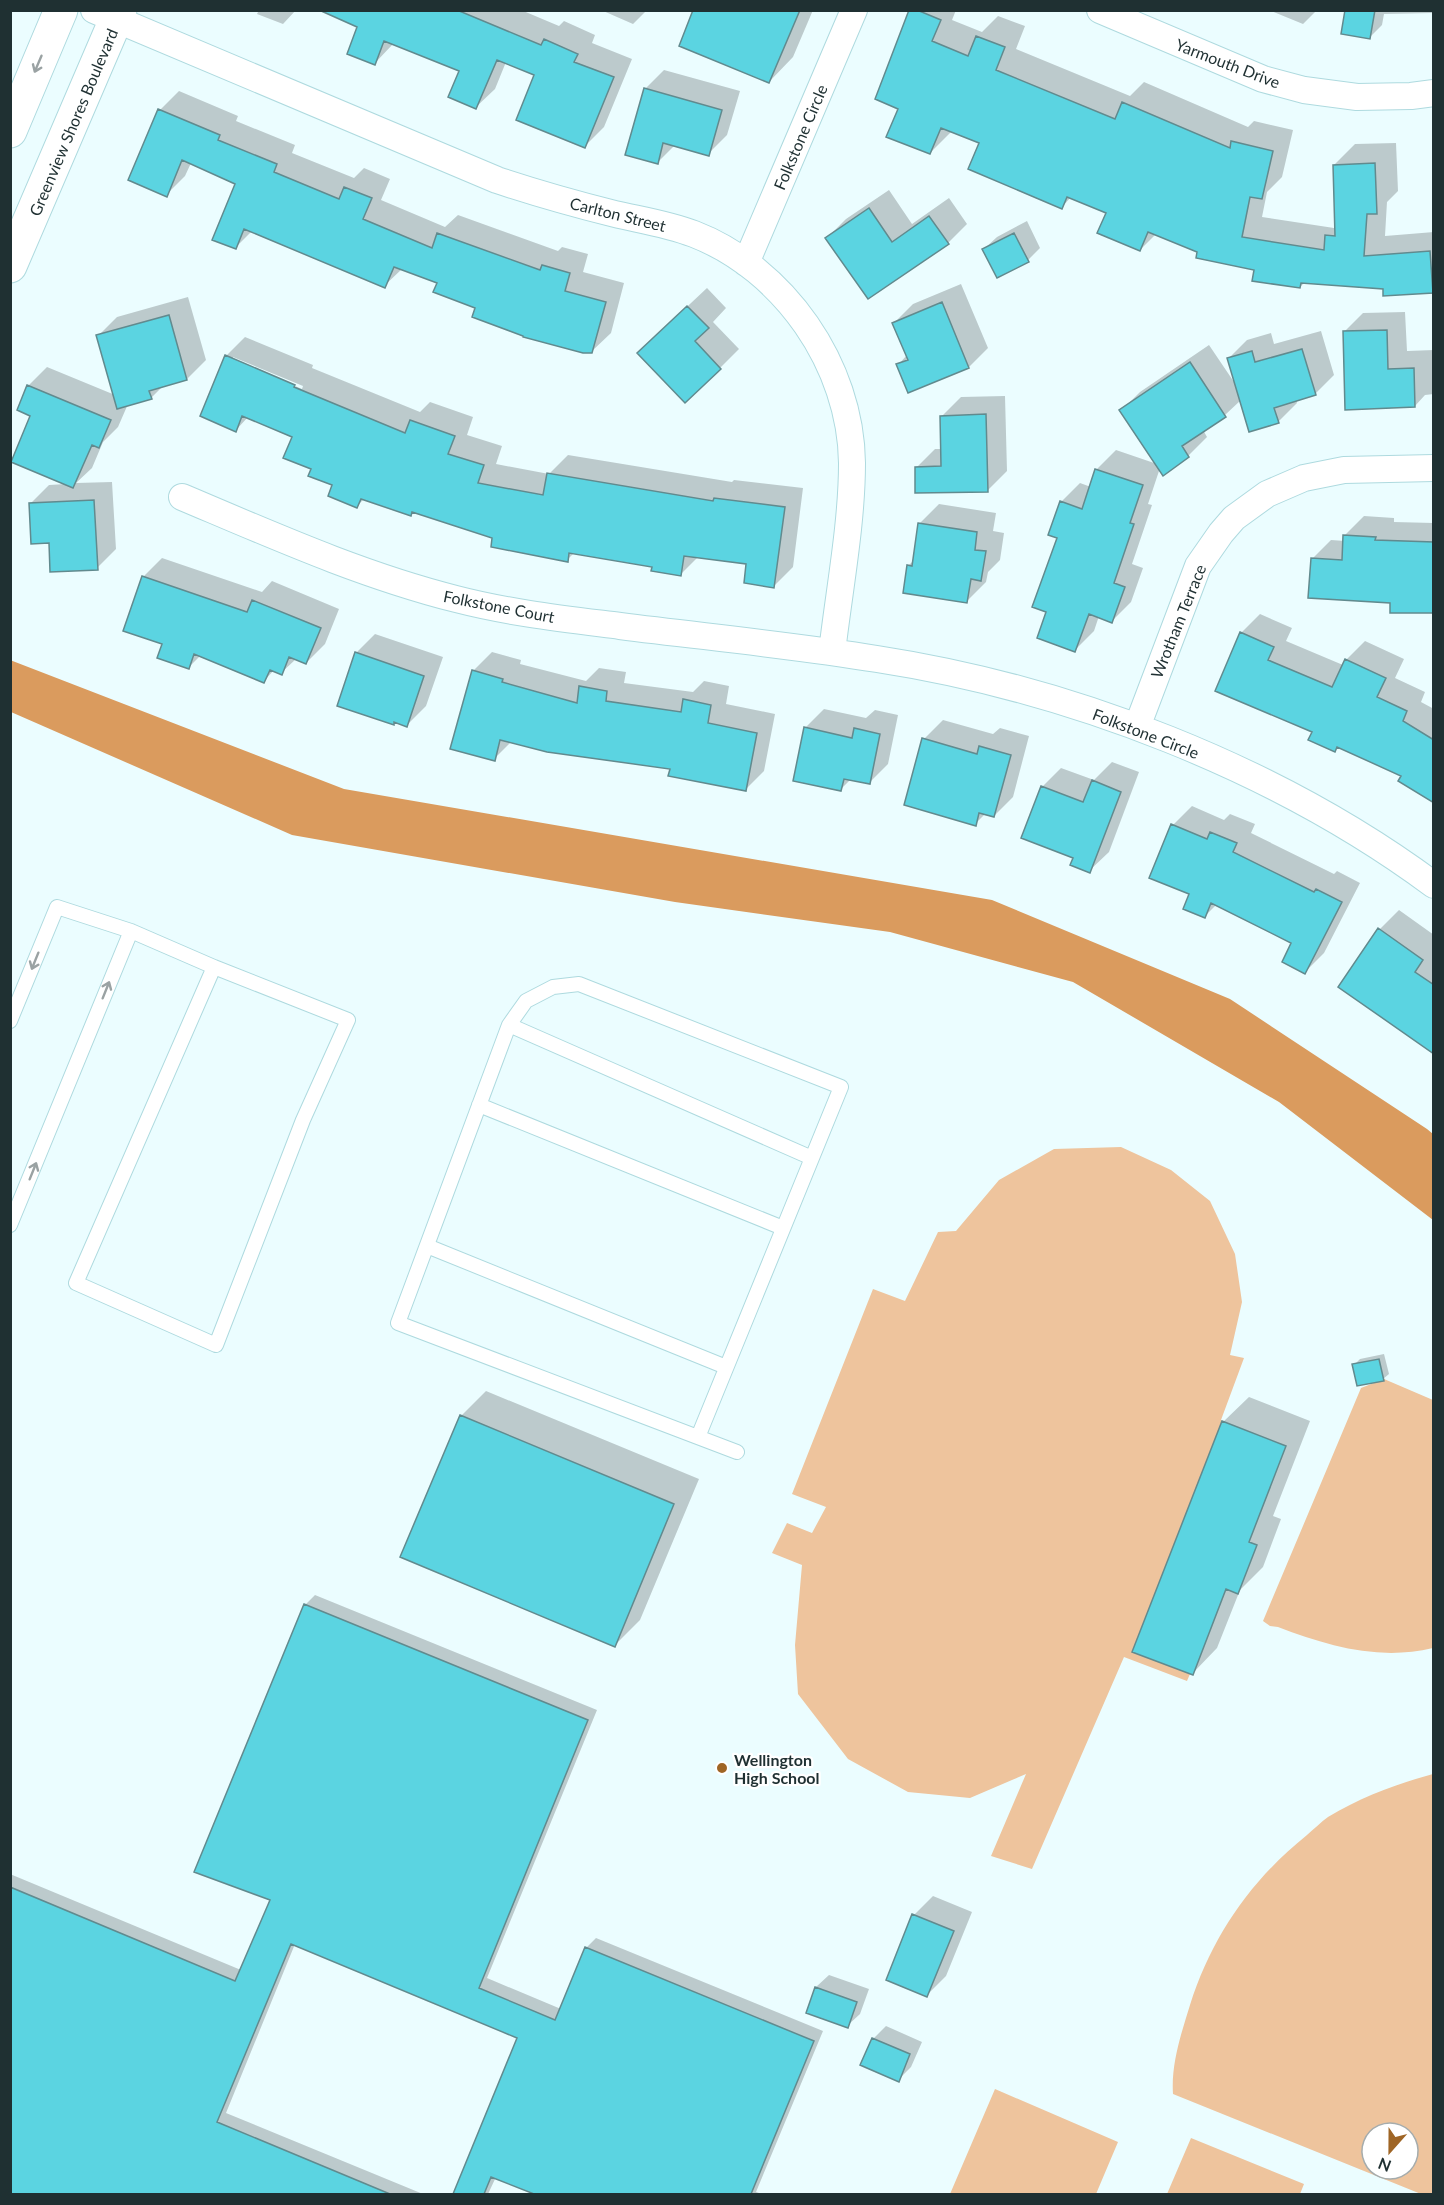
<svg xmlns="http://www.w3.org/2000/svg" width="1444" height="2205" viewBox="0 0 1444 2205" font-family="Lato,sans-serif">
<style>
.green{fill:#eec49d;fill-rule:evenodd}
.water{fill:#da9b5e}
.shadow{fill:#0003;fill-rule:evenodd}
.building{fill:#5bd4e1;stroke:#618a8e;stroke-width:1.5}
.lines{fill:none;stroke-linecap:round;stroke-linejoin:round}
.service-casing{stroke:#aedadf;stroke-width:16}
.minor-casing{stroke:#aedadf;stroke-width:28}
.tertiary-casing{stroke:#aedadf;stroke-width:35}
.service{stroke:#fff;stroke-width:14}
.minor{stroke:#fff;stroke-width:26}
.tertiary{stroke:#fff;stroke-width:33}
.oneway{stroke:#9aa2a3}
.poi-dot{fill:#9f6525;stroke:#fff;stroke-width:2}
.labels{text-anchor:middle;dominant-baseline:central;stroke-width:4.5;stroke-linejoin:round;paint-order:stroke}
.street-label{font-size:16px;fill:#1f3032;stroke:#fff}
.poi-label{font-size:16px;font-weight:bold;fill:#1f3032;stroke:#fff;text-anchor:start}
</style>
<rect width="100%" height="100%" fill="#ebfdff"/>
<path class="green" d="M1121,1147l50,23 39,31 25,53 7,48 -12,53 14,3 -23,62 64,29 -98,232 -63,-24 -92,212 -41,-13 35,-82 -56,24 -62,-6 -60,-33 -50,-65 -3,-49 7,-80 -30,-12 15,-30 25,10 14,-26 -34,-13 81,-205 32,12 33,-69 18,-1 43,-51 55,-31z
M1384,1379l49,21v248c-54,13 -105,-2 -155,-21l-8,-1 -7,-5 98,-233z
M1433,1774l1,420h-13l-248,-100c-2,-30 8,-60 17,-89 22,-69 61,-125 117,-170 7,-6 14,-13 21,-18 33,-20 68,-33 105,-43zM1372,2133h36v36h-36z
M995,2089l123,53 -22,52h-146z
M1191,2138l113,46 -4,10h-133z"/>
<path class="water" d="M10,660l334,129 648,111 238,99 197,130 6,5v86l-154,-118 -206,-120 -183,-50 -215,-30 -383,-67 -281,-123z"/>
<path class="shadow" d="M259,10h37l-13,14 -26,-10z
M320,10h201l38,16 5,-5 31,14 -3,8 40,16 -28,68 -19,19 -49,-71 -30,-13 -11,27 -19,18 -15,-37 -68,-26 -18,19 -16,-37z
M601,10h46l-14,14z
M695,10h118l-20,47 -24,25z
M911,10h45l-4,10 30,12 16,-16 27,10 -9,23 114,47 14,-14 104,45 6,-6 39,9 -11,47 -15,15 -5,25 72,11 3,-3 -3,-60 21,-21 41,-1 2,48 -11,11 -2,34 49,-4v58l-129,-8 -5,5 -44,-18 -57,-18 -43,-17 -16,16 -32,-38 -37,-15 -9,10 -81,-64 -29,-12 -22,22 -30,-45z
M1269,10h48l-14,14z
M1347,10h87v3l-50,1 -2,11 -13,13z
M664,70l76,21 -13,44 -19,19 -33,-9 -18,18 -12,-74z
M179,91l59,25 -2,5 59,24 -3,8 62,25 10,-10 26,11 -9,21 64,27 13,-12 100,36 4,-4 26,7 -5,18 41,11 -13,50 -20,19 -114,-45 -38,-24 -37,-14 -18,17 -132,-55 -17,17 2,-65 -46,-20 -6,13 -19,19 -6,-85z
M889,190l23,34 37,-26 18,26 -19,19 -80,54 -41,-59 19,-19z
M1027,221l13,27 -12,12 -44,-11 13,-12z
M961,284l27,64 -19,19 -60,25 -11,-27 9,-10 -13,-32 19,-19z
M707,288l19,20 -13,14 26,27 -19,19 -62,-34z
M188,297l18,63 -19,19 -23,6 -13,13 -23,6 -10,23 -15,15 -11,26 -16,15 36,-1 4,67 -19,19 -47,-26 -20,-38 19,-19 17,-1 -34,-69 -4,-29 19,-19 68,28 -17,-59 19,-19z
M1405,312l2,39 27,-1v44l-9,1 -10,11 -71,-74 19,-19z
M1321,331l13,44 -19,19 -19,5 1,4 -19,19 -37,-22 -16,15 -22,15 4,7 -19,19 -28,12 -12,36 4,1 -20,59 11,4 -12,34 -19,19 -13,-5 -5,15 -19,19 -27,-39 11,-74 2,-35 19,-19 11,4 6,-18 19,-19 41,14 -36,-53 19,-19 69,-47 25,37 -6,-23 19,-19 24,-7 3,11z
M245,337l68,28 -1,3 108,44 10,-10 43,15 -6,18 35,11 -6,18 53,10 19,-19 164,27 2,-2 69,8 -10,79 -19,19 -26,-23 -50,-6 -18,18 -26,-9 -79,-14 -8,8 -154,-49 -3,3 -45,-16 -8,8 -44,-38 -19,-31 -46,-20 -12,13 -10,-74zM233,357l70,29 -1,3 -69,-29z
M1005,396l2,75 -19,19 -72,-22 19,-19h7v-33l19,-19z
M939,504l57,9 -3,18 11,2 -4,27 -12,12 -2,10 -19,19 -59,-35 6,-6 6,-37z
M1364,516l30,2v4l40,1v89l-42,-10 -80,-43 19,-19 14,1v-6z
M162,558l100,34 10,-11 67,28 -14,35 -19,19 -10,-4 -15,14 -7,-3 -10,11 -63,-26 -12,12 -25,-24 -21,-66z
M1260,614l32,14 -6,13 57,24 3,-5 19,-19 39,18 -9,19 30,14 -4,10 13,7v92l-31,-25 -65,-30 -3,4 -21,-19 -73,-98z
M375,634l68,23 -17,49 -19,19 -11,-4 -3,3 -37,-71z
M492,652l29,8 -1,4 66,17 13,-13 27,4 -2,11 69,9 11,-11 25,5 -3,18 49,10 -11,57 -19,19 -73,-22 -160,-27 -18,18 -21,-88z
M824,709l42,9 9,-8 23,5 -10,49 -19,19 -18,-4 -10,10 -36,-61z
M943,720l50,14 7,-6 29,8 -16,61 -19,19 -8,-3 -11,11 -51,-85z
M1112,762l27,10 -30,80 -20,19 -14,-14 -33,-70 19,-19 33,12z
M1192,806l32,14 6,-6 25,10 -4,9 83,41 3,-3 23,12 -36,70 -19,19 -12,-30 -76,-38 -12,12 -14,-23 -18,-68z
M1399,910l35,25v117l-54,-123z
M1384,1354l5,20 -6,5 -29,-14 6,-6z
M486,1391l213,88 -59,141 -25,25 -154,-229z
M1249,1397l61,24 -37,95 8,3 -18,48 -23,23 -23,58 -25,26 31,-252z
M315,1595l282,115 -110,268 74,31 25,-61 10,-10 227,93 -67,161 6,2h-224l-42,-17 -8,17h-34l65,-157 -224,-93 -69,169 197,81h-413v-320l231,96 31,-71 33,-294z
M933,1896l39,16 -26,64 -19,19 -13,-80z
M829,1975l40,14 -9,25 -13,12 -31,-39z
M886,2026l36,16 -11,25 -13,13 -25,-41z"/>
<path class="building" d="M319,10h138l84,35 3,-6 34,15 -4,8 40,15 -29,71 -69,-28 18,-45 -37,-15 -21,49 -28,-12 11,-26 -75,-30 -9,24 -28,-11 10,-27z
M693,10h107l-31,73 -90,-37z
M909,10h8l24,10 -9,21 36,15 8,-20 29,11 -9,23 119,49 7,-17 108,46 1,-7 42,10 -11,48 -12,-2 -8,40 82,13 1,-15 10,1 -2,-71 42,-2 2,51h-10l-3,42 66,-5 3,42 -50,3v-7l-82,-6 -1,5 -48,-7 2,-11 -58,-12 1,-6 -49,-20 -8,19 -43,-18 9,-20 -39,-16 -5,12 -94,-40 11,-26 -38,-15 -11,26 -44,-17 12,-28 -23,-10z
M1345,10h30l-5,29 -29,-5z
M644,88l78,22 -13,46 -46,-13 -5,21 -33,-9z
M158,109l62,26 -2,5 59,24 -3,8 65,27 5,-12 28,11 -9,21 69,29 5,-15 103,37 2,-5 28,8 -5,18 41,11 -14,51h-9l-60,-16v-1l-51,-19 3,-9 -42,-16 4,-9 -43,-16 -9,21 -141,-59 -8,20 -24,-9 23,-56 -53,-24 -15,37 -39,-17z
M869,208l23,34 37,-26 20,28 -81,55 -43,-61z
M1014,233l15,29 -32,16 -15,-29z
M942,302l27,66 -61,25 -12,-29 12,-4 -16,-37z
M687,306l22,22 -14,13 26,28 -36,34 -48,-50z
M169,315l18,65 -38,11 3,8 -35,10 -21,-74z
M1387,330l1,39 26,-1 1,39 -70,3 -2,-79z
M1302,349l14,46 -42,13 5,15 -30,9 -22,-74 25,-7 3,11z
M225,355l70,30 -1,2 111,46 5,-13 45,16 -7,18 36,11 -6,18 65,12 4,-22 166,28 1,-3 71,9 -11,81 -30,-5 2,-19 -62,-8 -3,20 -30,-5 1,-4 -83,-14 -1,9 -77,-15 1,-9 -80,-26 -1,4 -50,-17 -4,9 -29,-12 4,-11 -24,-9 3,-7 -28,-11 9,-21 -50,-21 -6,16 -36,-16z
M1190,362l36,55 -44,29 7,11 -26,19 -44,-66z
M27,385l84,35 -12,28 -7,-3 -19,43 -62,-26 19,-46 -13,-6z
M986,414l2,78 -73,1v-26l26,-1 -1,-50z
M1095,469l48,16 -13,38 4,1 -20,59 11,4 -13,36 -23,-9 -14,38 -38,-14 9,-26 -14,-5 25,-69 -9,-3 12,-34 22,8z
M94,500l4,70 -48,2 -1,-29 -18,1 -2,-41z
M918,523l59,9 -2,18 11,1 -5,30 -10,-2 -4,24 -64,-10 4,-28 5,1z
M1343,535l33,2 -1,3 59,2v71h-44v-10l-82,-5 3,-40 31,2z
M142,576l105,36 5,-12 69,28 -15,36 -17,-7 -7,18 -12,-5 -6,13 -70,-29 -5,15 -32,-11 5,-14 -39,-13z
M1240,632l34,15 -6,13 64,27 13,-28 41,19 -9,19 30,14 -4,10 31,19v63l-36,-22 3,-5 -64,-29 -2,5 -27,-12 4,-8 -97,-41z
M355,652l69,24 -17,51 -13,-5v3l-57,-19z
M472,670l31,9 -1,3 75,21 2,-17 28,5 -1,10 75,11 2,-13 28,6 -3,18 49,10 -11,58 -78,-15 2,-7 -123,-17 -47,-12 -5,21 -45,-12z
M804,727l48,11 2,-10 26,6 -10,50 -26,-5 -3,12 -48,-10z
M922,738l55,16 2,-8 32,9 -17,62 -15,-4 -3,13 -72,-21z
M1092,780l29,12 -31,81 -20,-8 3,-7 -52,-20 20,-52 42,16z
M1171,824l36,15 3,-7 27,11 -4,9 81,40 2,-3 26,13 -37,72 -23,-12 9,-19 -80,-40 -6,15 -22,-9 6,-15 -40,-16z
M1378,928l45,32 -8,12 19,13v69l-96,-67z
M1379,1359l5,22 -27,5 -5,-22z
M460,1415l214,89 -59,143 -215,-90z
M1222,1421l64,25 -37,96 8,3 -19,49 -12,-5 -33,86 -61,-23z
M304,1604l284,116 -109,268 76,32 30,-73 229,94 -63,153h-217l-43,-17 -7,17h-31l64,-156 -226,-94 -74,178 173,72h-380v-307l225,94 35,-81 -76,-28z
M912,1914l42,17 -27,66 -41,-17z
M815,1987l42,15 -9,26 -42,-15z
M872,2038l38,16 -11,28 -39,-17z"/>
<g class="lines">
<g class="service-casing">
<path id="service" d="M214,967l134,53 -45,100 -87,225 -140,-62z
M10,1021l47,-114 74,24 83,36
M509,1025l303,133
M479,1105l304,123
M10,1225l121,-294
M427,1246l299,121
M698,1437l143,-350 -262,-103 -26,3 -27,14 -17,24 -111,298 339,129"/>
</g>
<g class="minor-casing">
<path id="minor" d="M94,10l403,170c39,13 78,24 118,34 26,6 53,10 79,20 90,35 157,131 158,229 0,61 -13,128 -20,189
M1100,10l163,69 41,11 53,7 54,-1 23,-3
M746,263l108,-253
M182,497c90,38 179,78 274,102 54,14 109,20 164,27 86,11 172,19 257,33 194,30 399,109 557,226
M1137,727l61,-161 23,-33 13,-15 33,-24 37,-16 40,-8 90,-2"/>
</g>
<g class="tertiary-casing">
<path id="tertiary" d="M10,131l51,-121
M10,266l110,-256"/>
</g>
<use href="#service" class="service"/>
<use href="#minor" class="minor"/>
<use href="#tertiary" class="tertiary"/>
</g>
<defs><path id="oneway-shaft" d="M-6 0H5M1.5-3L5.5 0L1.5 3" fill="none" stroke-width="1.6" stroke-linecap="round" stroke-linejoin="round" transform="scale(1.5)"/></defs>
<g class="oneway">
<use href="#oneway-shaft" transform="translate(38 64) rotate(113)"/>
<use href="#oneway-shaft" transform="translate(35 961) rotate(112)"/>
<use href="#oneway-shaft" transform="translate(106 990) rotate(-68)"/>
<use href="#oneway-shaft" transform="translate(33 1171) rotate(-68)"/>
</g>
<circle class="poi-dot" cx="722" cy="1768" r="6"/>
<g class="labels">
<g class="street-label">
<text transform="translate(1228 63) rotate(21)">Yarmouth Drive</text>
<text transform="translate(73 122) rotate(-67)">Greenview Shores Boulevard</text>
<text transform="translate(800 137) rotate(-67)">Folkstone Circle</text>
<text transform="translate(618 214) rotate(14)">Carlton Street</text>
<text transform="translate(499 606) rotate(11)">Folkstone Court</text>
<text transform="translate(1178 621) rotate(-68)">Wrotham Terrace</text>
<text transform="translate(1146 733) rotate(21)">Folkstone Circle</text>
</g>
<g class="poi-label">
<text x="734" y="1759">Wellington<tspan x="734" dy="18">High School</tspan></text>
</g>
</g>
<rect width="1444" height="2205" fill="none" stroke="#1f3032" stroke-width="24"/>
<g transform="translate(1390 2151) rotate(201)"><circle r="28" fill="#ffffff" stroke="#a5acad" stroke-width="1.5"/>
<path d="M0-4.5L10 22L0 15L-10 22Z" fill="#9f6525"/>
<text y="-9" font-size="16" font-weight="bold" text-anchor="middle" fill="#1f3032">N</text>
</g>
</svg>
